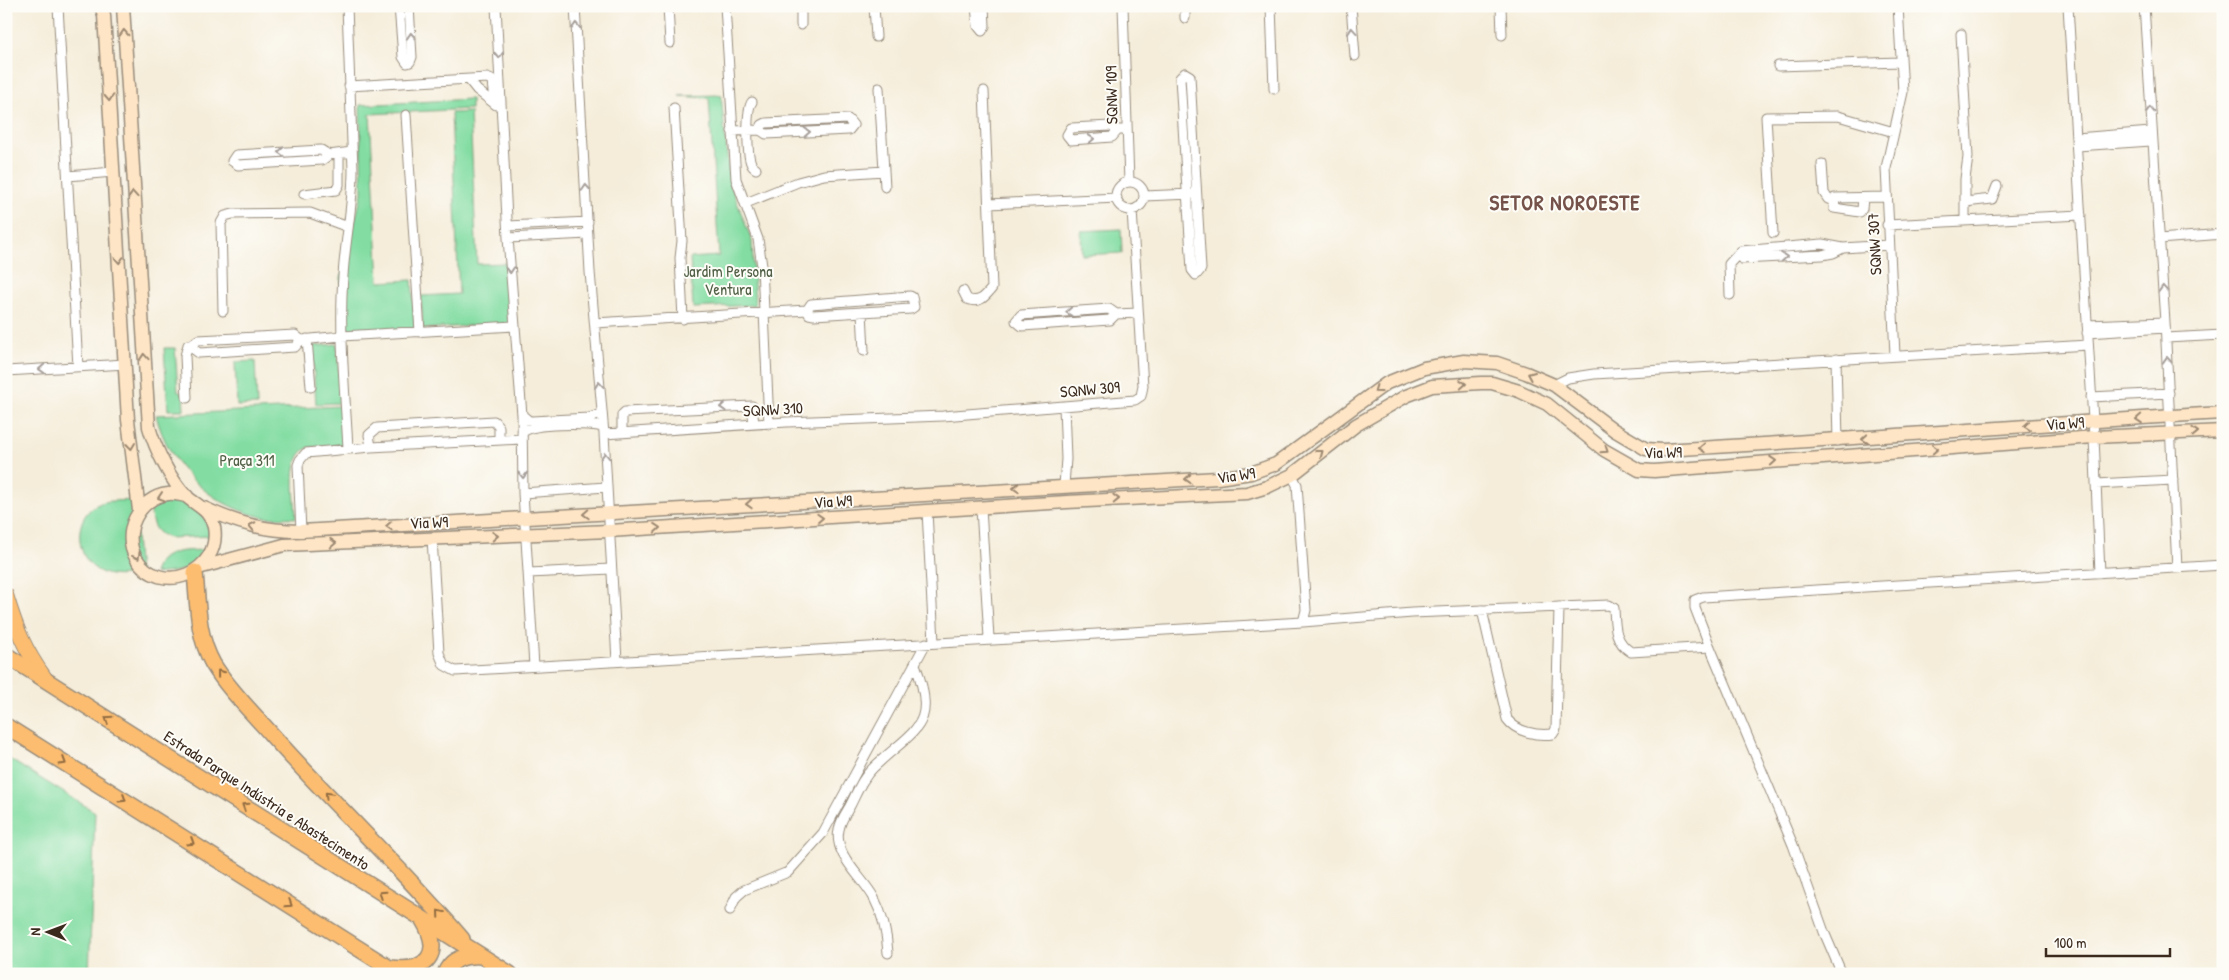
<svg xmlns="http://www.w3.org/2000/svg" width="2229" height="980" viewBox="0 0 2229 980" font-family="'Patrick Hand',sans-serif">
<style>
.green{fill:#83dda3;stroke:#5f8460}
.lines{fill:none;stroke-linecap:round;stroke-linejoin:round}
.street-casing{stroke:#988c7c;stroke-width:11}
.secondary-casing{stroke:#988c7c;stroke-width:15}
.primary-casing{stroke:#988c7c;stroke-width:16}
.highway-casing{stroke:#988c7c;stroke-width:18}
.street{stroke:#fff;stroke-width:9}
.secondary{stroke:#fee5c5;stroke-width:12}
.primary{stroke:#fcbd6f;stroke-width:14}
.highway{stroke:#fcbd6f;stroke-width:15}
.oneway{stroke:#a79f9a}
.oneway2{stroke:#9c8872}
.oneway3{stroke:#926c42}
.labels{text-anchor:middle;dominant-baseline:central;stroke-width:4;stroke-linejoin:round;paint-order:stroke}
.street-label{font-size:16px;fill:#3b2a1e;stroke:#fdfcf7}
.park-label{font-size:16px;fill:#516046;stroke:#fdfcf7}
.district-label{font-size:21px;font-weight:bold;letter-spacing:1px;fill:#75534a;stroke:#fdfcf7}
</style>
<rect width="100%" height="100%" fill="#fdfcf7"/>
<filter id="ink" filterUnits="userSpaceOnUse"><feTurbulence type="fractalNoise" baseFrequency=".02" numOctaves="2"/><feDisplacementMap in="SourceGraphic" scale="10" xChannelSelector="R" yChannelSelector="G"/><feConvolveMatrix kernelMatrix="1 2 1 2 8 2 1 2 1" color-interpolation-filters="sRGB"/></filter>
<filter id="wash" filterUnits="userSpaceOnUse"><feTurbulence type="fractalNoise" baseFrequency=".0096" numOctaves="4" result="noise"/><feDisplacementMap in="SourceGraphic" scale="20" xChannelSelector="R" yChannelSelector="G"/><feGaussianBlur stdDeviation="1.12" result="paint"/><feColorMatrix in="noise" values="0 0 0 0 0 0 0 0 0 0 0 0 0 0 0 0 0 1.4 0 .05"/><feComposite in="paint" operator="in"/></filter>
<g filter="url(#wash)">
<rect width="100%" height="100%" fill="#f5edda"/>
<path class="green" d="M721,95l9,89 22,57 3,64 -62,3 -3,-50 29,-2 -10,-158 -30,-2z
M471,99v10l-101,5 9,168 33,-2 3,49 -72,3 -2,-54 21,-85 -2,-88z
M470,112l7,152 29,-1 3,60 -86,6 -2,-33 38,-2 -8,-181z
M1121,229l1,24 -40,2 -1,-24z
M337,344l4,59 -25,1 -4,-58z
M164,348h11l3,44 5,1 1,17h-16z
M255,361l2,44 -20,1 -2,-44z
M341,406l3,40c-11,0 -26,-1 -36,2 -21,8 -12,51 -12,70 -12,-1 -26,1 -38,-2 -50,-12 -90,-51 -102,-101z
M184,498l19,15 8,23 -42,2c-19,-6 -18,-21 -19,-38z
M133,500l6,74c-12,1 -26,4 -38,-2 -27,-12 -30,-58 0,-69 9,-3 22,-2 32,-3z
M208,550c-9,21 -34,22 -54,24 6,-26 32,-23 54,-24z
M6,757l89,55 -6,162h-83z"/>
</g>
<g filter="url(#ink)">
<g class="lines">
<g class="street-casing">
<path id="street" d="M58,6l20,361
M347,6l6,164c0,36 -8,71 -10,106 -4,57 2,116 5,172
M399,6l4,51 4,6 3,-1 2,-5 -3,-51
M496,6l12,232 14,177 1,78 11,173
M575,6l15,266 14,162 13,227
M668,6l2,37
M725,6l11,173 22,60 4,27 7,158
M801,6v19
M874,6l2,31
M976,6l2,20 4,5 3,-5 -1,-20
M1123,6l6,176
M1185,6v12
M1271,6l3,83
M1351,6l4,50
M1501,6l1,29
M2068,6l26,431 6,136
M2144,6l21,316 12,246
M1961,34l7,123 -3,22v41
M1778,66l122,-4
M1185,73l5,3 11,193 -5,6 -4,-5 -12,-192z
M469,80l8,10 19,15
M349,86l138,-8 5,2 2,23
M879,88l6,99
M752,102c-6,7 -5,52 -1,61 1,4 2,4 5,6
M674,108l8,133 -2,17 3,61
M406,115l14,217
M1118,130l-6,7 -41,3 -4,-5 4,-7 40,-2 7,4h9
M732,131l28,-1 6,4 83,-4 4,-5 -5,-6 -82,4 -4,2 -2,5
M2077,138l74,-6
M2077,146l74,-5
M329,155l-8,-5 -85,5 -4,6 6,4 84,-5 7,-5 23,-3
M1822,164l2,29 4,6 6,2
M68,176l45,-4
M1116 196a14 14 0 1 1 28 0a14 14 0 1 1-28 0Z
M304,194l32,-4 3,-5v-31
M1144,196l47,-2
M1863,198l-1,11 -2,3 -26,-4 1,-10 51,-1
M1965,202l27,-3 5,-13
M746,203l52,-21 26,-7 60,-4
M989,204l128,-6
M1887,225l194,-10
M508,226l80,-4
M1773,233l-7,-116 72,-1 56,16
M508,238l80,-4
M2159,239l64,-5
M1737,255l5,4 80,-4 11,-2 10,-5
M963,291l4,8c12,5 18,-2 25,-11l-8,-197
M1730,295l-1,-31 12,-13 81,-7 21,4 46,-3
M223,311l-2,-88 4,-7 8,-2 77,-1 38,14
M862,312l2,39
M1116,314l-6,6 -88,6 -6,-5 5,-6 88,-6 7,5 22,-1
M595,323l212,-13 2,4 5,1 97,-6 3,-2 -2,-10 -2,-1 -99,8 -4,6
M2087,325l78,-3
M2087,333l78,-5
M2166,338l57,-3
M307,339l4,48
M301,340l-6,7 -96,6 -7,-5 2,-5 4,-3 97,-5 6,5 41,-4 172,-10
M1895,355l-9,-187 17,-76 -5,-86
M1836,359l2,82
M6,371l120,-7
M1554,385l14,-7 26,-4 494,-29
M2091,397l78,-4
M187,398l-2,-42 3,-11h4
M1064,406l2,53 -2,26
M522,415l6,5 4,1 57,-3 13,-4
M622,432v-17l3,-3 127,-6 2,18
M522,433c10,-11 66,-9 81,-6
M604,434l183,-12 156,-6 192,-16 6,-4 2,-10 -11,-176
M371,447l-2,-12 8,-7 117,-7 5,6v12
M1292,475l5,10 9,125 -3,12
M2096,484l77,-4
M523,493l83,-6
M981,508l8,130
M927,511l7,131
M301,531l-3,-66 2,-5 6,-7 65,-6 151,-8
M432,538l7,115 5,12 11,6 848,-49 109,-9 197,-8 5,3c1,18 0,33 17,44l79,-5
M529,573l82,-4
M1482,610l25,109c9,13 30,17 46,15l3,-5 3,-122
M730,910l6,-13 8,-7 44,-18 35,-39 103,-190
M888,953c-1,-19 -5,-38 -14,-55 -11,-21 -41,-43 -35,-68 1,-9 7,-17 11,-24 7,-14 13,-29 24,-39 41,-39 65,-40 41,-103
M1842,974l-18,-42 -31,-87 -83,-198 -15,-39v-8l8,-3 520,-32"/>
</g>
<g class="secondary-casing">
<path id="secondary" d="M101,6l3,9 24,405 11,90
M123,6l26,421c6,21 22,55 38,70 12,10 23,13 27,30 8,45 -54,71 -78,31 -15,-25 3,-61 32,-64 6,-1 12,1 19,2
M204,508c32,15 61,23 97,23l917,-53 33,-5 25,-9 111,-81 37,-15 40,-7 33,2 29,10 28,12 60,45 32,19 17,1c187,-10 373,-26 560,-37
M202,567l82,-22 325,-14 458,-29 180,-9 20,-6 25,-12 64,-50 50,-29 26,-10 49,-3h11l27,8 28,13 57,46 35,20 15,1 440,-34 129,-6"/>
</g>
<g class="primary-casing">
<path id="primary" d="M6,595c10,33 18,54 39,83"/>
</g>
<g class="highway-casing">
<path id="highway" d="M195,572c3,32 2,64 18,92 15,25 39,48 58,70 62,70 131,134 191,205
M6,655l504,319
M6,726l393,248
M390,968c38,5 53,-15 33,-48
M445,974c6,-16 21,-19 36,-18"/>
</g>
<use href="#street" class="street"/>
<use href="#secondary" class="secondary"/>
<use href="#primary" class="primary"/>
<use href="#highway" class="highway"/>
</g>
<defs><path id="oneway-chevron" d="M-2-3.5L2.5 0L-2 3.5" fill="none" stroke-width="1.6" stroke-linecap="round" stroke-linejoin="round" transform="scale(1.25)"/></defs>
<g class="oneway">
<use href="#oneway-chevron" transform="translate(576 26) rotate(-93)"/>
<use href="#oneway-chevron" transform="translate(1352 31) rotate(-95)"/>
<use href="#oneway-chevron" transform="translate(411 36) rotate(-93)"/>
<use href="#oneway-chevron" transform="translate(499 55) rotate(87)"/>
<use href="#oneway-chevron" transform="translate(2150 110) rotate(-93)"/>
<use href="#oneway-chevron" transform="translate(807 132) rotate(-3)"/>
<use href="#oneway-chevron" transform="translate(1091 139) rotate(-4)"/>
<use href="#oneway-chevron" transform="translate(281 152) rotate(177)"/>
<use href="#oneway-chevron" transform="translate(586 188) rotate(-93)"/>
<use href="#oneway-chevron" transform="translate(1784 257) rotate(-4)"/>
<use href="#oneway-chevron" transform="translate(510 270) rotate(86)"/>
<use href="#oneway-chevron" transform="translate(2163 289) rotate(-94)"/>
<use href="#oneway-chevron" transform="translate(1069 312) rotate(176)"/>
<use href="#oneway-chevron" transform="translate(2167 360) rotate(-93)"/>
<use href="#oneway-chevron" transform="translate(42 369) rotate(177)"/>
<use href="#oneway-chevron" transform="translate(599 385) rotate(-96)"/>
<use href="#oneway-chevron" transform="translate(723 407) rotate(177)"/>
<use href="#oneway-chevron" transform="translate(605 456) rotate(-92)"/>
<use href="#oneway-chevron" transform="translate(523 475) rotate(88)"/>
</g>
<g class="oneway2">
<use href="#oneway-chevron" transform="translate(124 33) rotate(-93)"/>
<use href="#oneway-chevron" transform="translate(109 98) rotate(87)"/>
<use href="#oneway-chevron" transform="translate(133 195) rotate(-94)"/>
<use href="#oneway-chevron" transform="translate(119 260) rotate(86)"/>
<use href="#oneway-chevron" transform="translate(144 357) rotate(-94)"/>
<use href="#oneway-chevron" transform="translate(1531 375) rotate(-157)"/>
<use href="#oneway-chevron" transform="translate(1463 384) rotate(-4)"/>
<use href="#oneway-chevron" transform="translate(1377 390) rotate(144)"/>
<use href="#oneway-chevron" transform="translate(2139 419) rotate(176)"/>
<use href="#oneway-chevron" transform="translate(2027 426) rotate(175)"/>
<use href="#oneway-chevron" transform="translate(2195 432) rotate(-2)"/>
<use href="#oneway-chevron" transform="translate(1865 439) rotate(175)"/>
<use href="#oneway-chevron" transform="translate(131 446) rotate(83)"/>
<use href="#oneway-chevron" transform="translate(1702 448) rotate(177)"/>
<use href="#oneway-chevron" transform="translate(1935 449) rotate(-4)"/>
<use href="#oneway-chevron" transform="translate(1605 450) rotate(34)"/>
<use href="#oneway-chevron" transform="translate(1320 453) rotate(-37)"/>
<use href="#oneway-chevron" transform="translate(1773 461) rotate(-4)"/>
<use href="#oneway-chevron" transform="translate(1188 479) rotate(177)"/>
<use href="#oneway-chevron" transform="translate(1016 488) rotate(177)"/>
<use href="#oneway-chevron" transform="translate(161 497) rotate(162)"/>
<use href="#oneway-chevron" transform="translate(1116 499) rotate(-2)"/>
<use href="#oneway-chevron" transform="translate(749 504) rotate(177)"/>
<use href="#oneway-chevron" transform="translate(586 514) rotate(177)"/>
<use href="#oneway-chevron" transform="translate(820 518) rotate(-3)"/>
<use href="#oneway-chevron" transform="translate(252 526) rotate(-168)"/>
<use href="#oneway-chevron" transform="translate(389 526) rotate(177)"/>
<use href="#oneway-chevron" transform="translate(657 528) rotate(-4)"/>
<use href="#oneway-chevron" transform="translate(495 536) rotate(-3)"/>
<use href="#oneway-chevron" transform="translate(333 543) rotate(-3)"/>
<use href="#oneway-chevron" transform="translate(137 556) rotate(61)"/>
</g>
<g class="oneway3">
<use href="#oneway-chevron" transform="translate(220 673) rotate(-128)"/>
<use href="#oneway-chevron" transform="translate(108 719) rotate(-147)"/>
<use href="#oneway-chevron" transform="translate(63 762) rotate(32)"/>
<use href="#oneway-chevron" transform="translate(328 795) rotate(-134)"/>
<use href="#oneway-chevron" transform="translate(123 799) rotate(32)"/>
<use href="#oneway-chevron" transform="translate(245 806) rotate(-147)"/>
<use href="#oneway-chevron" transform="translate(191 842) rotate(32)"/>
<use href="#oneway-chevron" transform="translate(382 894) rotate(-147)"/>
<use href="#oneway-chevron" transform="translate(289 904) rotate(33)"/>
<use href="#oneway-chevron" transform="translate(440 913) rotate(-130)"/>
</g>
</g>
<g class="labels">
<g class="street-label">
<text transform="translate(1111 95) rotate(-91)">SQNW 109</text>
<text transform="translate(1874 244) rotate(-93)">SQNW 307</text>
<text transform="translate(1090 389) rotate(-5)">SQNW 309</text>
<text transform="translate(773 409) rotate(-3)">SQNW 310</text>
<text transform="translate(2065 423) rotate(-4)">Via W9</text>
<text transform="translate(1663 452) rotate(-1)">Via W9</text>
<text transform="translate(1236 475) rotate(-8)">Via W9</text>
<text transform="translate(833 501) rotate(-3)">Via W9</text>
<text transform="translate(429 522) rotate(-2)">Via W9</text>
<text transform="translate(267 800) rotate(33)">Estrada Parque Indústria e Abastecimento</text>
</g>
<g class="park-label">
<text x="728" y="271">Jardim Persona<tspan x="728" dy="18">Ventura</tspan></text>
<text x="247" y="460">Praça 311</text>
</g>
<g class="district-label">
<text x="1565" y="202">SETOR NOROESTE</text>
</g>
</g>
<rect width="2229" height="980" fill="none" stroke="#fdfcf7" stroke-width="25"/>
<g transform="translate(48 932) rotate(271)" stroke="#fdfcf7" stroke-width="4" paint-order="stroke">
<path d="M0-4L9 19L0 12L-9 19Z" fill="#3b2a1e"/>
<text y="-8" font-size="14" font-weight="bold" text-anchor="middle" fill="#3b2a1e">N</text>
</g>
<path d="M2046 948v8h124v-8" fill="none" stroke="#3b2a1e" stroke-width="2.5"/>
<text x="2054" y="948" font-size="15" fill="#3b2a1e" stroke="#fdfcf7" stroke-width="4" paint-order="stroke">100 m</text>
</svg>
